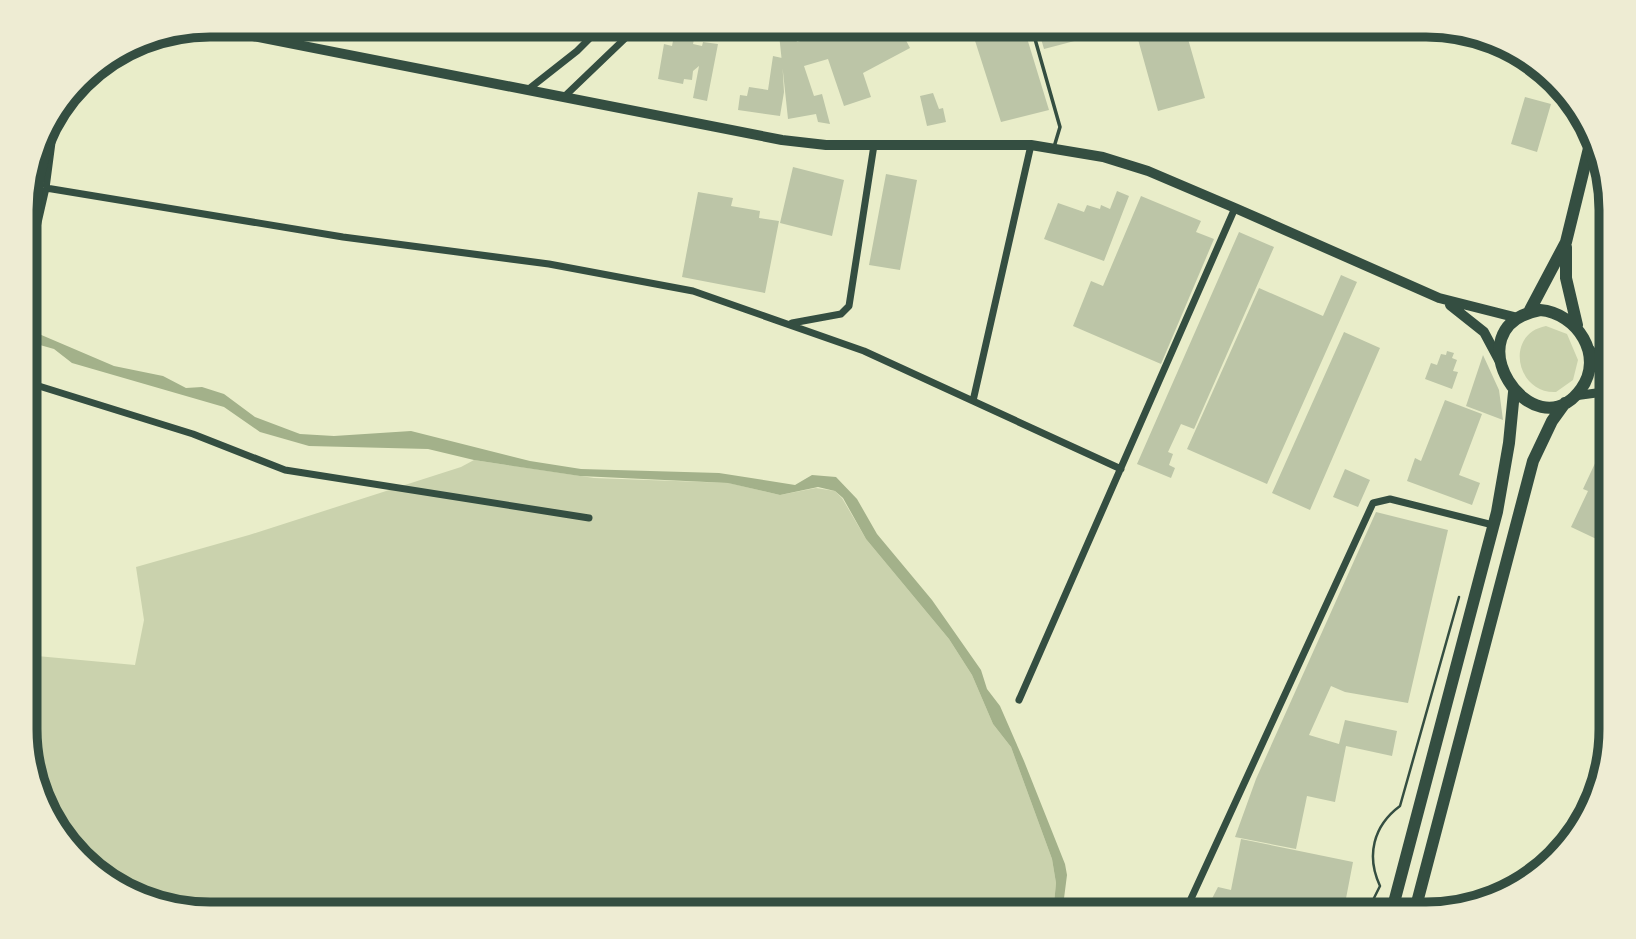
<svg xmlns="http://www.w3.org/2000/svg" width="1636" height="939" viewBox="0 0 1636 939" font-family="Jost,sans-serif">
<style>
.green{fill:#cad2ad}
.water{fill:#a3b18a}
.building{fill:#bcc5a7}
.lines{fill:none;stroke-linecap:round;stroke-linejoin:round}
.path{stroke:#344e41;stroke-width:2.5}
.service{stroke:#344e41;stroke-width:3.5}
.minor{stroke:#344e41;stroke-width:7}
.tertiary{stroke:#344e41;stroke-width:9}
.secondary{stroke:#344e41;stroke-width:10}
.trunk{stroke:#344e41;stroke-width:12}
.rim{fill:none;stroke:#344e41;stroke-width:9}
</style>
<rect width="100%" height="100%" fill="#e9edc9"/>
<path class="green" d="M1546,326l21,8 11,26 -5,20 -17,12c-40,2 -52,-58 -10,-66z
M474,460l120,18 135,5 51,12 36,-7 19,3 7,7 24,41 83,100 23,36 21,49 18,23 41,112 4,24 -3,31h-844l-92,-25 -61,-57 -30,-79v-98l109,10 9,-45 -8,-53 113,-32 212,-68z"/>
<path class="water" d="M32,331l82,35 49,10 23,12 16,-1 22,7 31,23 45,17 34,2 77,-5 119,30 51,8 138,4 76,12 17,-10 24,2 21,22 20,35 55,66 49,70 6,19 13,17 24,55 41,103 2,11 -5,39h-9l3,-31 -4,-24 -41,-112 -18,-23 -21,-49 -23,-36 -83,-100 -23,-41 -8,-7 -17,-4 -38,8 -52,-12 -148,-7 -106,-16 -46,-11 -119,-3 -49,-14 -36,-25 -152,-44 -18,-14 -28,-8v-9z"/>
<path class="building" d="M676,25h21l-4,19 9,2 1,-4 15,2 -11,57 -14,-3 6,-32 -6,5 -1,9 -8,-1 -1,5 -25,-5 6,-35 8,2z
M732,25h18l2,2 -17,6z
M778,25h13l6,17 23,-7 -3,-10h81l12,23 -47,25 8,24 -27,9 -16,-47 -24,7 10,30 8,-2 8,30 -12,-2 -2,-8 -28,5z
M970,25h53l26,85 -48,12z
M1037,25h45l4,13 -42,11z
M1134,25h50l21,73 -47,13z
M773,56l9,2 2,34 -4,24 -42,-6 2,-15 7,1 2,-9 19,3z
M933,93l6,16 4,-1 3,14 -19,4 -7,-30z
M1525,97l26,7 -14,48 -26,-8z
M793,167l51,13 -12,56 -52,-13z
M886,174l31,6 -17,90 -31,-5z
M1117,191l12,5 -25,65 -60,-22 14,-36 26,9 3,-7 13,4 1,-4 9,4z
M698,192l35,6 -2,8 29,5 -1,7 20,3 -14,72 -83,-16z
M1141,196l60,25 -5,11 18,7 -53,125 -88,-38 18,-45 12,5z
M1239,232l35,15 -80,182 -13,-5 -13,28 5,2 -4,11 6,3 -4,10 -34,-14z
M1341,275l16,7 -90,202 -80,-35 72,-161 64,28z
M1610,279h1v24l-6,-2z
M1344,332l36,16 -70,162 -38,-17z
M1447,351l7,2 -2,5 5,2 -4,11 5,1 -6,17 -27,-10 6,-16 6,2 4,-11 5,1z
M1483,355l16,35 4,30 -37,-14z
M1445,400l37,14 -23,61 21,8 -8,22 -65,-24 8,-23 6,3z
M1611,429v131l-9,-4 5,-12 -36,-17 17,-36 -5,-2z
M1345,469l25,11 -12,27 -25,-10z
M1376,512l72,18 -40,173 -63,-11 -14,-6 -22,49 30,9 6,-24 52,11 -5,25 -46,-10 -11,56 -28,-6 -11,53 -61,-12 21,-58z
M1241,839l112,23 -10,52h-139l14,-27 13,3z"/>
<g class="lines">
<path class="path" d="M1366,914l14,-28c-14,-30 -7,-60 20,-80l59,-209"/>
<path class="service" d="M1031,25l29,102 -6,20"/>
<path class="minor" d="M260,37l2,-12
M530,88l47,-37 26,-26
M566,95l73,-70
M46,188l297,49 206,27 144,27 171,60 257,118
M26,275l20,-87 10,-76
M792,323l49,-9 8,-8 25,-161
M26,382l167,52 92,36 304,48
M973,401l58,-256
M1019,700l216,-492
M1184,914l189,-411 17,-4 103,26"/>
<path class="tertiary" d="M1590,349l21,26
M1574,396l37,-5"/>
<path class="secondary" d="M202,26l580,114 44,5h205l72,12 45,14 87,37 204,90 79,20
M1450,305l34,27 15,28"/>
<path class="trunk" d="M1566,247v31l11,47
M1540,310c37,3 65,46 41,79 -48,66 -132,-62 -41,-79z
M1529,312l37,-70 26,-106
M1391,914l106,-402 12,-69 5,-51
M1414,914l119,-453 19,-40 13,-18"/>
</g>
<path d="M0 0H1636V939H0ZM210 37H1426A173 173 0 0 1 1599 210V729A173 173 0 0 1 1426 902H210A173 173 0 0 1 37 729V210A173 173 0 0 1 210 37Z" fill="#eeecd3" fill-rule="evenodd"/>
<path class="rim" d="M210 37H1426A173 173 0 0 1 1599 210V729A173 173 0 0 1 1426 902H210A173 173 0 0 1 37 729V210A173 173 0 0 1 210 37Z"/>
</svg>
